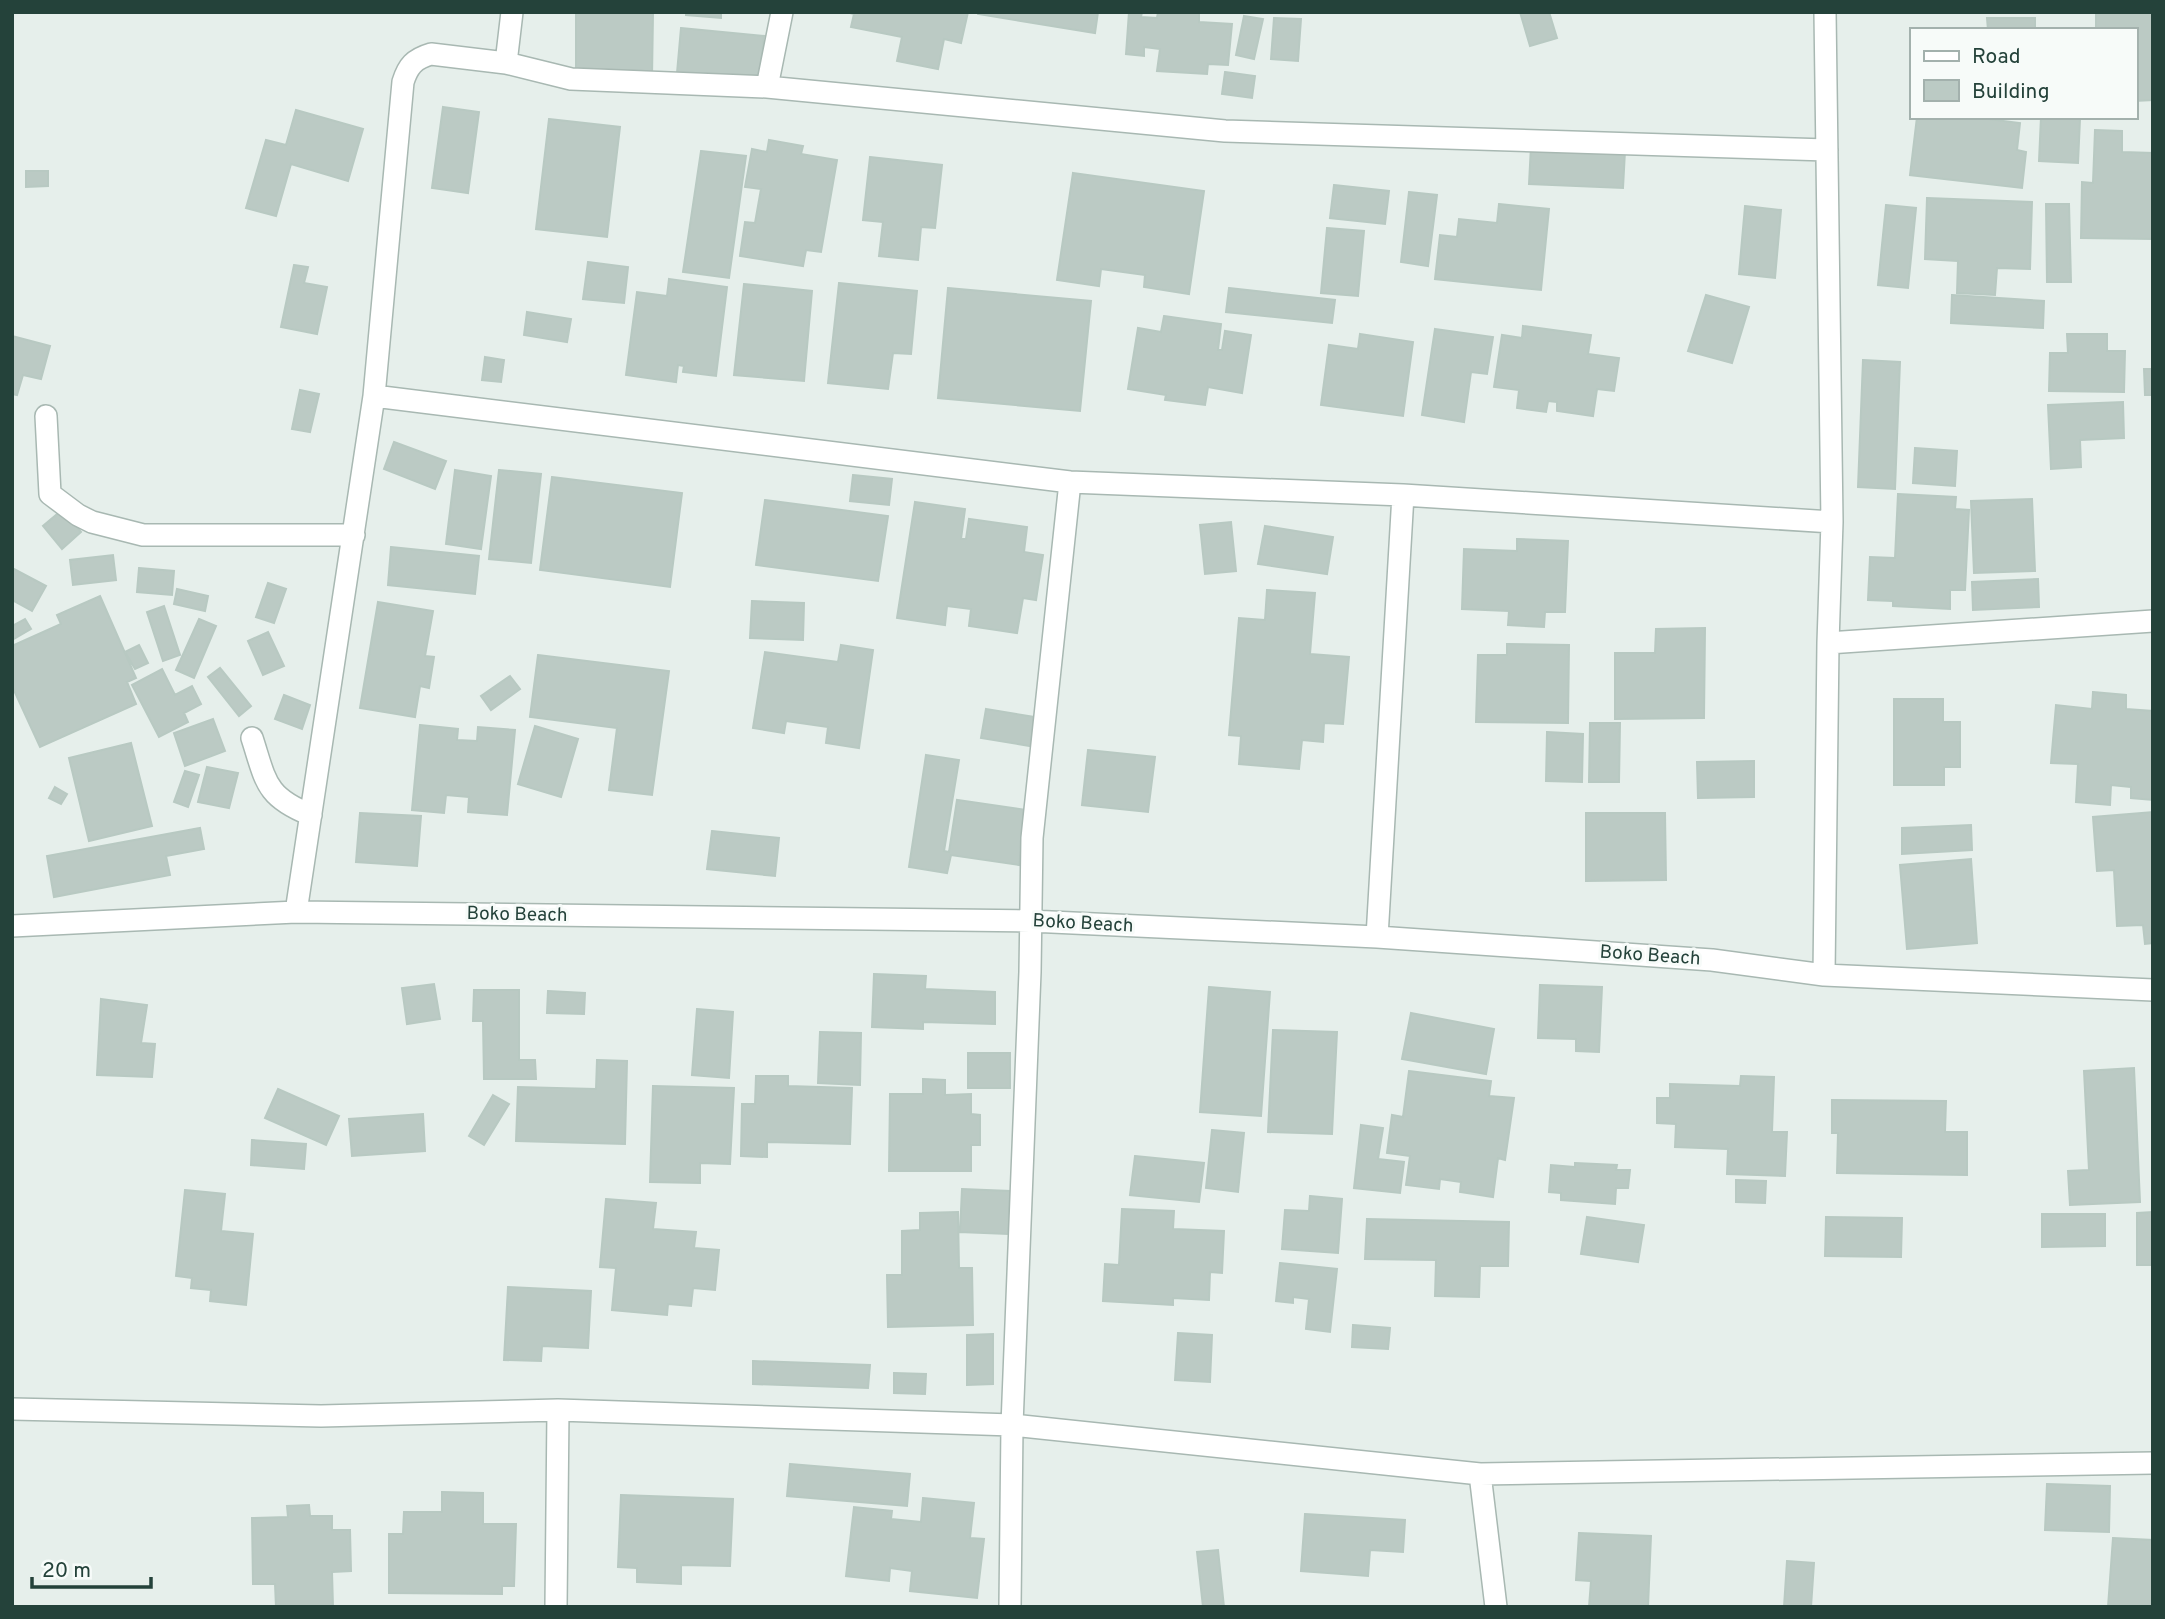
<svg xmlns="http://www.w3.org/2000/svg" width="2165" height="1619" viewBox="0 0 2165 1619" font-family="Overpass,sans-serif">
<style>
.building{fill:#bbcac4;stroke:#b8c9c2;stroke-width:2}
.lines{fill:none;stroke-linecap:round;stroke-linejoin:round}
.minor-casing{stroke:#a8b8b2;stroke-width:24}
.minor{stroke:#fff;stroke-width:21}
.labels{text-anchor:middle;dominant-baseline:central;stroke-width:6;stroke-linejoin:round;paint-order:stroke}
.street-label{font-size:19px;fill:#24423a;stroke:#f7fbf9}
</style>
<rect width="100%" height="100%" fill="#e6efeb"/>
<path class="building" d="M686,12h35v6l-35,-3z
M846,12h122l-7,31 -17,-4 -6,30 -41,-8 5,-24 -51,-10 3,-13z
M978,12h120l-3,21 -117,-19z
M1129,12h13l-1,5 16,1 1,-6h41v10l33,2 -4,41 -20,-1 -1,10 -50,-3 3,-22 -16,-2v9l-18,-2z
M1520,12h29l8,26 -27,8z
M2096,12h57v88l-18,1v-71h-39z
M576,13h77l-1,64h-76z
M1244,16l19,3 -9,40 -18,-4z
M1274,18l27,1 -3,42 -27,-2z
M1987,18h48v12h-47z
M681,28l83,8 -5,45 -82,-8z
M1225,72l30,4 -3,22 -30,-4z
M443,107l36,5 -11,81 -36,-5z
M296,110l67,19 -15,52 -57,-17 -15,52 -30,-8 20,-68 20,5z
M1917,117h55l48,6 -3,27 9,2 -4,36 -112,-13z
M2041,117l39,2 -2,44 -39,-2z
M549,119l71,8 -13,110 -71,-8z
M2095,130l27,1v21l31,1v86l-72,-1 1,-56 11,1z
M769,140l34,6 -2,8 36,6 -16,92 -15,-2 -3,16 -63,-10 5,-34 10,1 6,-34 -16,-2 7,-38 15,3z
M1531,146l94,5 -2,37 -94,-4z
M701,151l45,5 -17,122 -46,-6z
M870,157l72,8 -7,63 -14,-1 -3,33 -39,-4 4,-34 -20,-2z
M26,171h22v15l-22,1z
M1073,173l131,18 -15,103 -45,-7 1,-12 -44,-6 -2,17 -42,-6z
M1334,185l55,6 -4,33 -55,-6z
M1409,192l28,3 -9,71 -27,-4z
M1927,198l105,4 -2,67 -33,-1 -2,27 -38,-2 1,-32 -33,-2z
M1499,204l50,5 -8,81 -106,-11 5,-44 17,2 2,-18 38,4z
M2046,204h23l2,78h-24z
M1886,205l30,3 -8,80 -30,-3z
M1745,206l36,4 -6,68 -36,-4z
M1327,228l37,3 -6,65 -37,-3z
M588,262l40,5 -4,36 -41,-4z
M294,265l14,2 -4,16 23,4 -10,47 -36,-7z
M669,279l58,8 -11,89 -33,-4 1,-6 -6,-1 -2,17 -50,-7 11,-83 30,4z
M839,283l78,8 -6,63 -18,-1 -5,36 -60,-6z
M744,284l68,7 -8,90 -70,-6z
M948,288l143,13 -11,110 -142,-13z
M1229,288l106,12 -3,23 -106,-11z
M1706,295l43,12 -17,56 -44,-12z
M1952,295l92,6 -1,27 -92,-5z
M527,312l44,7 -4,23 -43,-7z
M1164,316l57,8 -3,26h4l3,-19 26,4 -9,58 -34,-6 -3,18 -40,-5 1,-5 -38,-6 10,-61 23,4z
M1523,326l68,9 -3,19 31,4 -5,33 -17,-2 -4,27 -36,-5v-9l-9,-1 -2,11 -29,-4 2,-18 -25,-3 8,-52 20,3z
M1435,329l58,8 -6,37 -16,-2 -7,50 -42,-7z
M1360,334l53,8 -10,74 -82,-11 8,-60 29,4z
M2067,334h40v17h18l-1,41 -75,-1 1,-38h18z
M12,336l38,10 -9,33 -18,-4 -6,20 -5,-1z
M485,357l19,3 -3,22 -19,-2z
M1863,360l37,2 -5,127 -37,-2z
M2144,369h9v26h-8z
M300,390l19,4 -9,38 -18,-3z
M2123,402l1,36 -44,2 1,27 -30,2 -3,-64z
M394,442l52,19 -11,28 -51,-20z
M1915,448l42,3 -2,35 -42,-3z
M455,470l36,6 -10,73 -35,-5z
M499,470l42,4 -10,89 -42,-4z
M853,475l39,4 -3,26 -39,-4z
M552,477l130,16 -12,94 -130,-17z
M1898,494l58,3 -1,12 14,1 -4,80h-15v19l-57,-3v-5l-25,-1 2,-43 25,1z
M2032,499l3,72 -61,2 -3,-72z
M765,500l123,16 -10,65 -122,-16z
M915,502l50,7 -4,30h5l3,-20 58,8 -3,25 19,3 -7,45 -13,-2 -6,35 -48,-7 2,-17 -24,-3 -2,19 -48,-7z
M62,510l19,22 -19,17 -19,-23z
M1231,522l5,49 -31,3 -5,-49z
M1265,526l68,11 -6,37 -69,-10z
M1517,539l51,2 -3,71h-20l-1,15 -36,-2 1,-14 -47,-2 2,-60 53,2z
M391,547l88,9 -4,38 -87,-9z
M113,555l3,25 -43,5 -3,-25z
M12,568l34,18 -14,25 -20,-11z
M139,568l35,3 -2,24 -35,-3z
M2038,579l1,28 -66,3 -1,-28z
M268,583l18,6 -12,34 -18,-6z
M177,589l31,7 -3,15 -31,-7z
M1267,590l48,3 -5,61 39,3 -6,67 -19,-1 -1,19 -21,-2 -3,29 -60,-5 2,-28 -12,-1 10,-117 26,2z
M100,596l36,82 -9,4 9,22 -96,43 -28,-61v-40l49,-22 -4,-9z
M752,601l52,2 -1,37 -53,-2z
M378,602l55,9 -8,45 9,1 -5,31 -9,-2 -5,31 -55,-9z
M164,606l16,49 -17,6 -16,-49z
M25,619l6,10 -19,11v-14z
M199,619l17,7 -22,52 -18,-8z
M1705,628l-1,90 -89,1v-66h40l1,-24z
M268,632l16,34 -21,9 -15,-34z
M1507,644l62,1 -1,78 -92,-1 2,-67h29z
M139,645l9,18 -13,6 -10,-17z
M841,645l32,5 -14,98 -33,-5 2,-16 -42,-6 -2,12 -31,-5 12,-76 73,10z
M538,655l131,16 -17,124 -43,-5 8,-62 -87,-11z
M220,668l31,38 -12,10 -31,-39z
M162,669l13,26 17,-9 9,18 -17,9 4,9 -29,15 -27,-52z
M510,676l10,13 -29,21 -10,-14z
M2093,692l33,3v14l27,2v89l-22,-2v-11l-20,-2 -1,20 -34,-3 2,-38 -27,-1 5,-58 36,4z
M284,695l26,10 -8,24 -27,-10z
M1894,699h49v23h17v45h-16v18h-50z
M986,709l49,8 -5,29 -49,-8z
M213,719l12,32 -40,15 -11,-33z
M1590,723h30l-1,59h-30z
M420,725l38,4 -1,11 20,1 1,-14 37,3 -8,85 -39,-3 1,-15 -23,-2 -2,18 -32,-3z
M535,726l43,13 -17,58 -43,-13z
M1547,732l36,2 -1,48 -36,-1z
M131,743l21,83 -63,15 -20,-83z
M1088,750l67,7 -7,55 -66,-7z
M926,755l33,5 -15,91 5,1 8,-52 70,10 -8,55 -68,-10 -4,18 -38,-6z
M1754,761v36l-56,1 -1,-36z
M207,767l31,6 -9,35 -31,-6z
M185,771l14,4 -11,32 -14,-5z
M55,787l12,7 -6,10 -12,-6z
M2153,812v131l-8,1 -2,-19 -26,1 -3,-56 -17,1 -4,-54z
M360,813l61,3 -4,50 -61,-4z
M1586,813h79l1,67 -80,1z
M1971,825l1,25 -70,4v-26z
M200,828l4,21 -38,7 4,19 -116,22 -7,-41z
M712,831l67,7 -4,38 -68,-7z
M1971,859l6,84 -70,6 -7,-84z
M874,974l52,2 -1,13 70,3v32l-72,-2v7l-51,-2z
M434,984l6,35 -33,5 -5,-36z
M1540,985l62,2 -3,65 -23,-1v-12l-38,-1z
M1209,987l61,5 -9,124 -61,-4z
M474,990h45v70h16l1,19h-52l-1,-58h-10z
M548,991l37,2 -1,21 -37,-1z
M101,999l46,6 -6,38 14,1 -3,33 -55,-2z
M697,1009l36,3 -4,66 -37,-3z
M1411,1013l83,16 -8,45 -84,-15z
M1273,1030l64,2 -5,102 -64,-2z
M820,1032l41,1 -1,52 -42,-2z
M968,1053h42v35h-42z
M597,1060l30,1 -2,83 -109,-3 2,-54 78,2z
M2134,1068l6,134 -70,3 -2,-34 21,-1 -5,-99z
M1409,1071l82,10 -2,15 25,2 -9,62 -7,-2 -5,39 -33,-5 1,-10 -21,-3 -1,10 -33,-4 4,-29 -23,-3 5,-38 11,2z
M756,1076h32v10l64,2 -2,56 -83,-2v15l-26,-1 1,-52h13z
M1741,1076l33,1 -2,55h15l-2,44 -58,-2 1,-25 -53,-2 1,-23 -19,-1v-25h13v-14l70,2z
M923,1079l22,1v15l26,-1v20l9,1v30h-9v26h-82l1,-77h33z
M653,1086l81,2 -4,76 -30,-1v20l-50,-1z
M278,1089l61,27 -13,29 -61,-27z
M493,1095l16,9 -25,41 -15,-9z
M1832,1100l114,1 -1,31h22v43l-130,-2 1,-40h-6z
M423,1114l2,37 -73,5 -3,-37z
M1361,1125l22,3 -5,31 26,3 -4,31 -46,-5z
M1212,1130l32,3 -6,59 -32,-4z
M252,1140l54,4 -2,25 -53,-4z
M1135,1156l69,7 -5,39 -69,-7z
M1575,1163l42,2 -1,5h14l-2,18h-12l-1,16 -54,-4v-7l-12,-1 2,-27 24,2z
M1736,1180l30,1 -1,22 -29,-1z
M962,1189l48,2 -2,43 -48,-2z
M185,1190l40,4 -4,37 32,3 -7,71 -36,-4 1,-11 -20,-2 1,-10 -16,-2z
M1310,1196l32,3 -4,54 -56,-4 3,-39 24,1z
M606,1199l50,4 -3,26 43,3 -2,16 25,2 -4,40 -22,-2 -2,18 -23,-2 -1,11 -55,-5 4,-42 -16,-1z
M1122,1209l52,2 -1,18 51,2 -2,42 -12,-1 -1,28 -36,-2v7l-70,-4 2,-37 14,1z
M958,1212l1,56h13l1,57 -85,2 -1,-52h15v-44l18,-1v-17z
M2153,1212v53h-16v-52z
M2042,1214h63v32l-63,1z
M1587,1217l57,8 -6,37 -57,-8z
M1826,1217l76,1 -1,39 -76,-1z
M1367,1219l142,3 -1,44h-28l-1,31 -44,-1 1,-36 -71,-1z
M1280,1263l57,6 -7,63 -24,-3 3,-30 -16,-2v6l-17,-2z
M508,1287l83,4 -3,57 -46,-2 -1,15 -37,-1z
M1353,1325l37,3 -2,21 -36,-2z
M1178,1333l34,2 -2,47 -35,-2z
M993,1334v50l-26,1v-50z
M753,1361l117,4 -2,23 -115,-4z
M894,1373l32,1 -1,20 -31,-1z
M790,1464l120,10 -3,32 -120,-10z
M2047,1484l63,2 -1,46 -64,-2z
M442,1492l41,1v31h33l-2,62h-12v8l-113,-1v-59h14l1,-22h38z
M621,1495l112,4 -3,67 -49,-1v19l-44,-2v-14l-19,-1z
M923,1498l51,5 -4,35 14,1 -7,59 -67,-7 2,-20 -22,-3 -1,13 -43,-5 8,-69 38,4 -1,8 30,3z
M309,1505l1,11h22v14h18l1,41 -19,1 1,35h-57l-1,-23h-22l-1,-66 36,-1 -1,-11z
M1305,1514l100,6 -2,32 -33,-2 -2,26 -67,-5z
M1579,1533l72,3 -3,71h-59l2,-26 -15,-1z
M2113,1538l40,2v67h-45z
M1218,1550l6,57h-21l-6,-55z
M1787,1561l27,2 -3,44h-27z"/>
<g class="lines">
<g class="minor-casing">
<path id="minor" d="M506,63l6,-51
M767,87l15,-75
M374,396l696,86 333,13 429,27
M46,416l4,78 28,21 14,7 51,13h211
M1828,643l325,-22
M252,738c14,43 13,59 59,77
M296,912l78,-516 29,-314c5,-16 11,-23 28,-28l75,9 65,16 196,8 458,44 602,19
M12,926l284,-14 734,9 347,16 335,23 112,15 329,15
M1377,937l26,-442
M1824,975l4,-332 4,-121 -7,-510
M12,1409l309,7 237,-6 454,15 468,49 673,-11
M1480,1474l16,133
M556,1607l2,-197
M1010,1607l2,-182 18,-453 2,-134 38,-356"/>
</g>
<use href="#minor" class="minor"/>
</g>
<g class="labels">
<g class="street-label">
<text transform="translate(517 915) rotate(1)">Boko Beach</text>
<text transform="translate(1083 924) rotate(3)">Boko Beach</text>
<text transform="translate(1650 956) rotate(4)">Boko Beach</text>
</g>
</g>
<rect width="2165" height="1619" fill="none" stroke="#24423a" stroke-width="28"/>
<rect x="1910" y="28" width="228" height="91" fill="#f7fbf9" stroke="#a3b1ad" stroke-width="2"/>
<rect x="1924" y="51" width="35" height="10" fill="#ffffff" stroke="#a3b1ad" stroke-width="2"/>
<text x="1972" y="63" font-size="21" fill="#24423a">Road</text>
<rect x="1924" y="80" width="35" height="21" fill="#bbcac4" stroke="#a3b1ad" stroke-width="2"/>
<text x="1972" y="98" font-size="21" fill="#24423a">Building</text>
<path d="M32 1577v10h119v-10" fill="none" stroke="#24423a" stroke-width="3.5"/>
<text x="42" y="1577" font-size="21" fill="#24423a" stroke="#f7fbf9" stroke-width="5" paint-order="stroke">20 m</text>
</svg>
